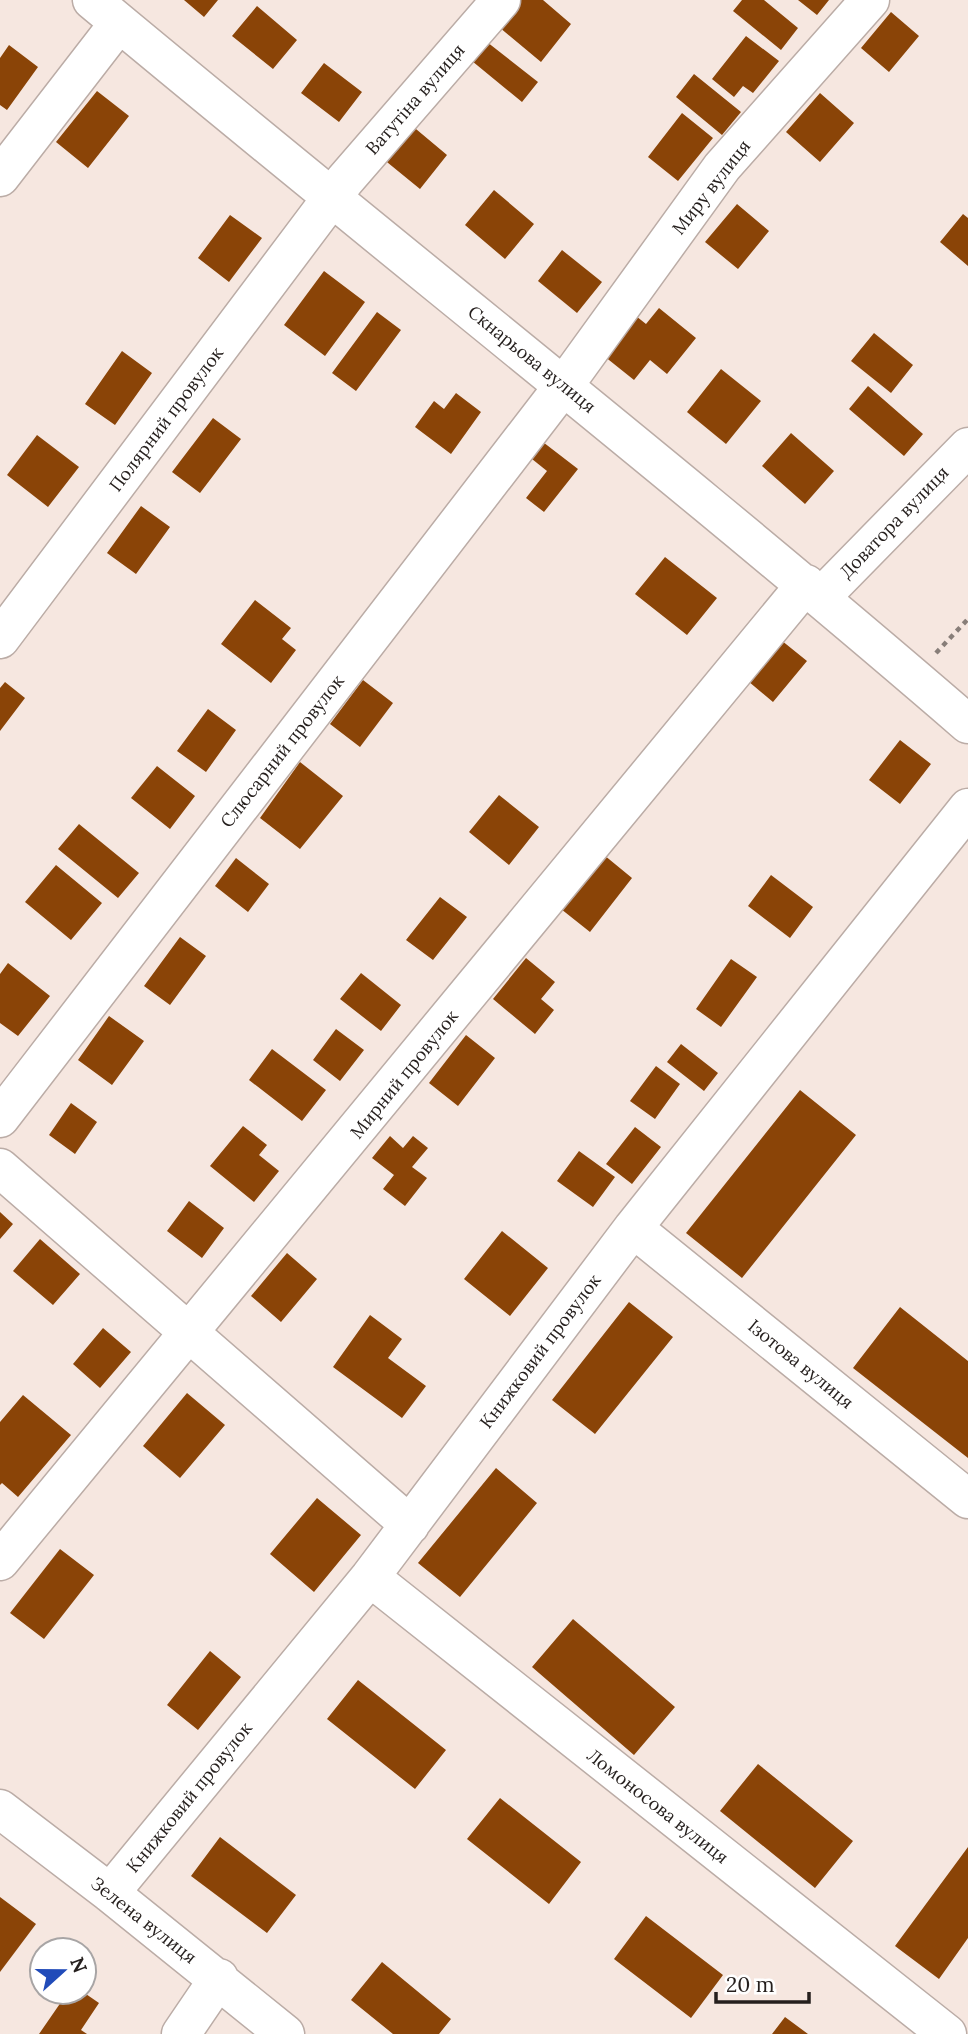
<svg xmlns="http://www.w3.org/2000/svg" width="968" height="2034" viewBox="0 0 968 2034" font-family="Lora,serif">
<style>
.building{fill:#8a4407}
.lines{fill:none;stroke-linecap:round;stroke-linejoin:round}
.minor-casing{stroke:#bbaca6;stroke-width:41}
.path{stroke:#887e79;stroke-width:4.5;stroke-dasharray:5 5;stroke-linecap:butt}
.minor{stroke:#fff;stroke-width:38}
.labels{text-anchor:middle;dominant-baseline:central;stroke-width:7;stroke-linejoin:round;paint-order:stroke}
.street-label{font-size:18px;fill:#251f1d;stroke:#fff}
</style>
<rect width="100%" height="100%" fill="#f6e7e0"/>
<path class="building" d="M184,0h34l-14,17z
M521,0h22l28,24 -30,38 -42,-35z
M742,0h22l34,28 -17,22 -48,-39z
M798,0h31l-12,15z
M257,6l40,34 -24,29 -41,-33z
M891,12l28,24 -30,36 -28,-24z
M746,36l33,25 -26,32 -10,-7 -9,11 -22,-18z
M487,42l51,40 -16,20 -50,-41z
M9,45l29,22 -31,43 -7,-5v-47z
M324,63l38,29 -23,30 -38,-29z
M694,74l47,38 -19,23 -46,-38z
M97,91l32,25 -41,52 -32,-26z
M820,93l34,30 -34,39 -34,-30z
M682,113l31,25 -35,43 -30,-24z
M410,124l37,31 -27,34 -38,-31z
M494,190l40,34 -29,35 -40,-34z
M737,204l32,27 -31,38 -33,-27z
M963,214l5,4v48l-28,-24z
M230,215l32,23 -33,44 -31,-24z
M562,250l40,32 -25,31 -39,-32z
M324,271l41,31 -40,54 -41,-31z
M659,308l37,30 -29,36 -17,-14 -16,20 -35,-28 32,-40 15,12z
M377,312l24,18 -45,61 -24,-18z
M874,333l39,32 -22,28 -40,-32z
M122,351l30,22 -37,52 -30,-21z
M721,369l40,32 -35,43 -39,-32z
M868,386l55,48 -19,22 -55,-47z
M456,393l25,19 -30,42 -36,-27 19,-26 10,8z
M213,418l28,21 -41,54 -28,-21z
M791,433l43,38 -29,33 -43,-38z
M37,435l42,32 -31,40 -41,-32z
M539,439l39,30 -34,43 -18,-14 21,-27 -20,-16z
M141,506l29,21 -34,47 -29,-21z
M665,557l52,41 -30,37 -52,-41z
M255,600l36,28 -9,11 14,11 -25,33 -50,-39z
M776,636l31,25 -34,41 -31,-26z
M363,680l30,23 -33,44 -30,-23z
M5,682l20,16 -25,33v-43z
M208,709l28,21 -30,42 -29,-21z
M900,740l31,24 -31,40 -31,-24z
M300,762l43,34 -43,53 -40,-31z
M157,766l38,30 -25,33 -39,-31z
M499,795l40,32 -30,38 -40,-33z
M79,824l60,49 -21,25 -60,-49z
M604,855l28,23 -42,54 -29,-23z
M236,858l33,26 -21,28 -33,-26z
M56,865l46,38 -31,37 -46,-38z
M771,875l42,32 -23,31 -42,-32z
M440,897l27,20 -34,43 -27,-20z
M180,937l26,19 -36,49 -26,-19z
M526,958l29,24 -14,17 13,11 -19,24 -42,-35z
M731,959l26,18 -36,50 -25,-18z
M8,963l42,33 -32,40 -18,-13v-49z
M361,973l40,32 -20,26 -41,-32z
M109,1016l35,25 -32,44 -34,-25z
M336,1029l28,21 -24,31 -27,-21z
M466,1035l29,23 -37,48 -29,-23z
M681,1044l37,29 -14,18 -37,-29z
M272,1049l54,41 -24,31 -53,-41z
M656,1066l24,18 -25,35 -25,-18z
M800,1090l56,45 -114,143 -56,-45z
M71,1103l26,19 -22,32 -26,-19z
M243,1126l24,19 -8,10 20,16 -25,31 -44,-36z
M635,1127l26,20 -29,37 -26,-20z
M390,1136l13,12 10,-12 15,12 -16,19 15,11 -22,28 -22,-17 11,-14 -22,-17z
M579,1151l36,26 -22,30 -36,-26z
M189,1201l35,27 -22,30 -35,-27z
M0,1212l13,12 -13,15z
M502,1231l46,37 -38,48 -46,-37z
M40,1239l40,35 -27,31 -40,-34z
M287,1253l30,26 -36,43 -30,-26z
M629,1302l44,35 -78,97 -43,-34z
M900,1307l68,54v97l-115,-90z
M370,1315l32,24 -14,19 38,28 -24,32 -69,-51z
M103,1328l28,24 -31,36 -27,-24z
M187,1393l38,32 -45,53 -37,-32z
M23,1395l48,40 -53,62 -16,-14 -2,2v-63z
M496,1468l41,35 -77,94 -42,-34z
M317,1498l44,37 -47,57 -44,-38z
M60,1549l34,26 -50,64 -34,-26z
M573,1619l102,88 -41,48 -102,-88z
M210,1651l31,26 -43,53 -31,-25z
M358,1680l88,70 -31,39 -88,-70z
M758,1764l95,77 -38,47 -95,-77z
M500,1798l81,64 -32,42 -82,-65z
M220,1837l76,58 -29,38 -76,-57z
M968,1847v91l-29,41 -44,-33z
M0,1897l36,27 -36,48z
M646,1916l77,59 -32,43 -77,-59z
M382,1962l69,57 -12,15h-46l-42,-34z
M68,1992h15l16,11 -18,27 6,4h-48z
M785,2017l23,17h-36z"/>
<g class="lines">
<g class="minor-casing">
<path id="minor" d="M92,0c291,243 589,476 876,724
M0,177l119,-154
M821,597l147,-150
M0,639l345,-459 156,-180
M0,1118l565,-734 157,-217 148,-167
M0,1168l410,357
M633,1228l335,271
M0,1561l806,-977
M370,1577l577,457
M0,1809l110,84 175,141
M110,1893l260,-316 263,-349 335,-420
M181,2034l38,-56"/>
</g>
<path class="path" d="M936,653l32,-34"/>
<use href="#minor" class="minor"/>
</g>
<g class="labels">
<g class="street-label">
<text transform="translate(415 99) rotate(-49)">Ватутіна вулиця</text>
<text transform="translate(711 187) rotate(-52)">Миру вулиця</text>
<text transform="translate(532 359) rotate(39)">Скнарьова вулиця</text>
<text transform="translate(166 419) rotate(-53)">Полярний провулок</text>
<text transform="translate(894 522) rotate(-46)">Доватора вулиця</text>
<text transform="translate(282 751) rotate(-52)">Слюсарний провулок</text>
<text transform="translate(404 1074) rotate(-51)">Мирний провулок</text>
<text transform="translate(540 1351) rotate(-53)">Книжковий провулок</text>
<text transform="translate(801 1364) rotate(39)">Ізотова вулиця</text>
<text transform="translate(189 1797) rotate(-51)">Книжковий провулок</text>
<text transform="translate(658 1806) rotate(38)">Ломоносова вулиця</text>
<text transform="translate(144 1920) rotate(38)">Зелена вулиця</text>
</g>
</g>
<g transform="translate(63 1971) rotate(69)"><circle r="33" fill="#ffffff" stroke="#a8a5a5" stroke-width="2"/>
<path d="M0-5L12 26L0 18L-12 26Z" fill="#214bb9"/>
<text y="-10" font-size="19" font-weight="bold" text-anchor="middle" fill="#251f1d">N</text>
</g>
<path d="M716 1992v10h93v-10" fill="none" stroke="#251f1d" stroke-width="3.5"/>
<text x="726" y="1992" font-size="21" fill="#251f1d" stroke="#ffffff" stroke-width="5" paint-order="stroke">20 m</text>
</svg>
